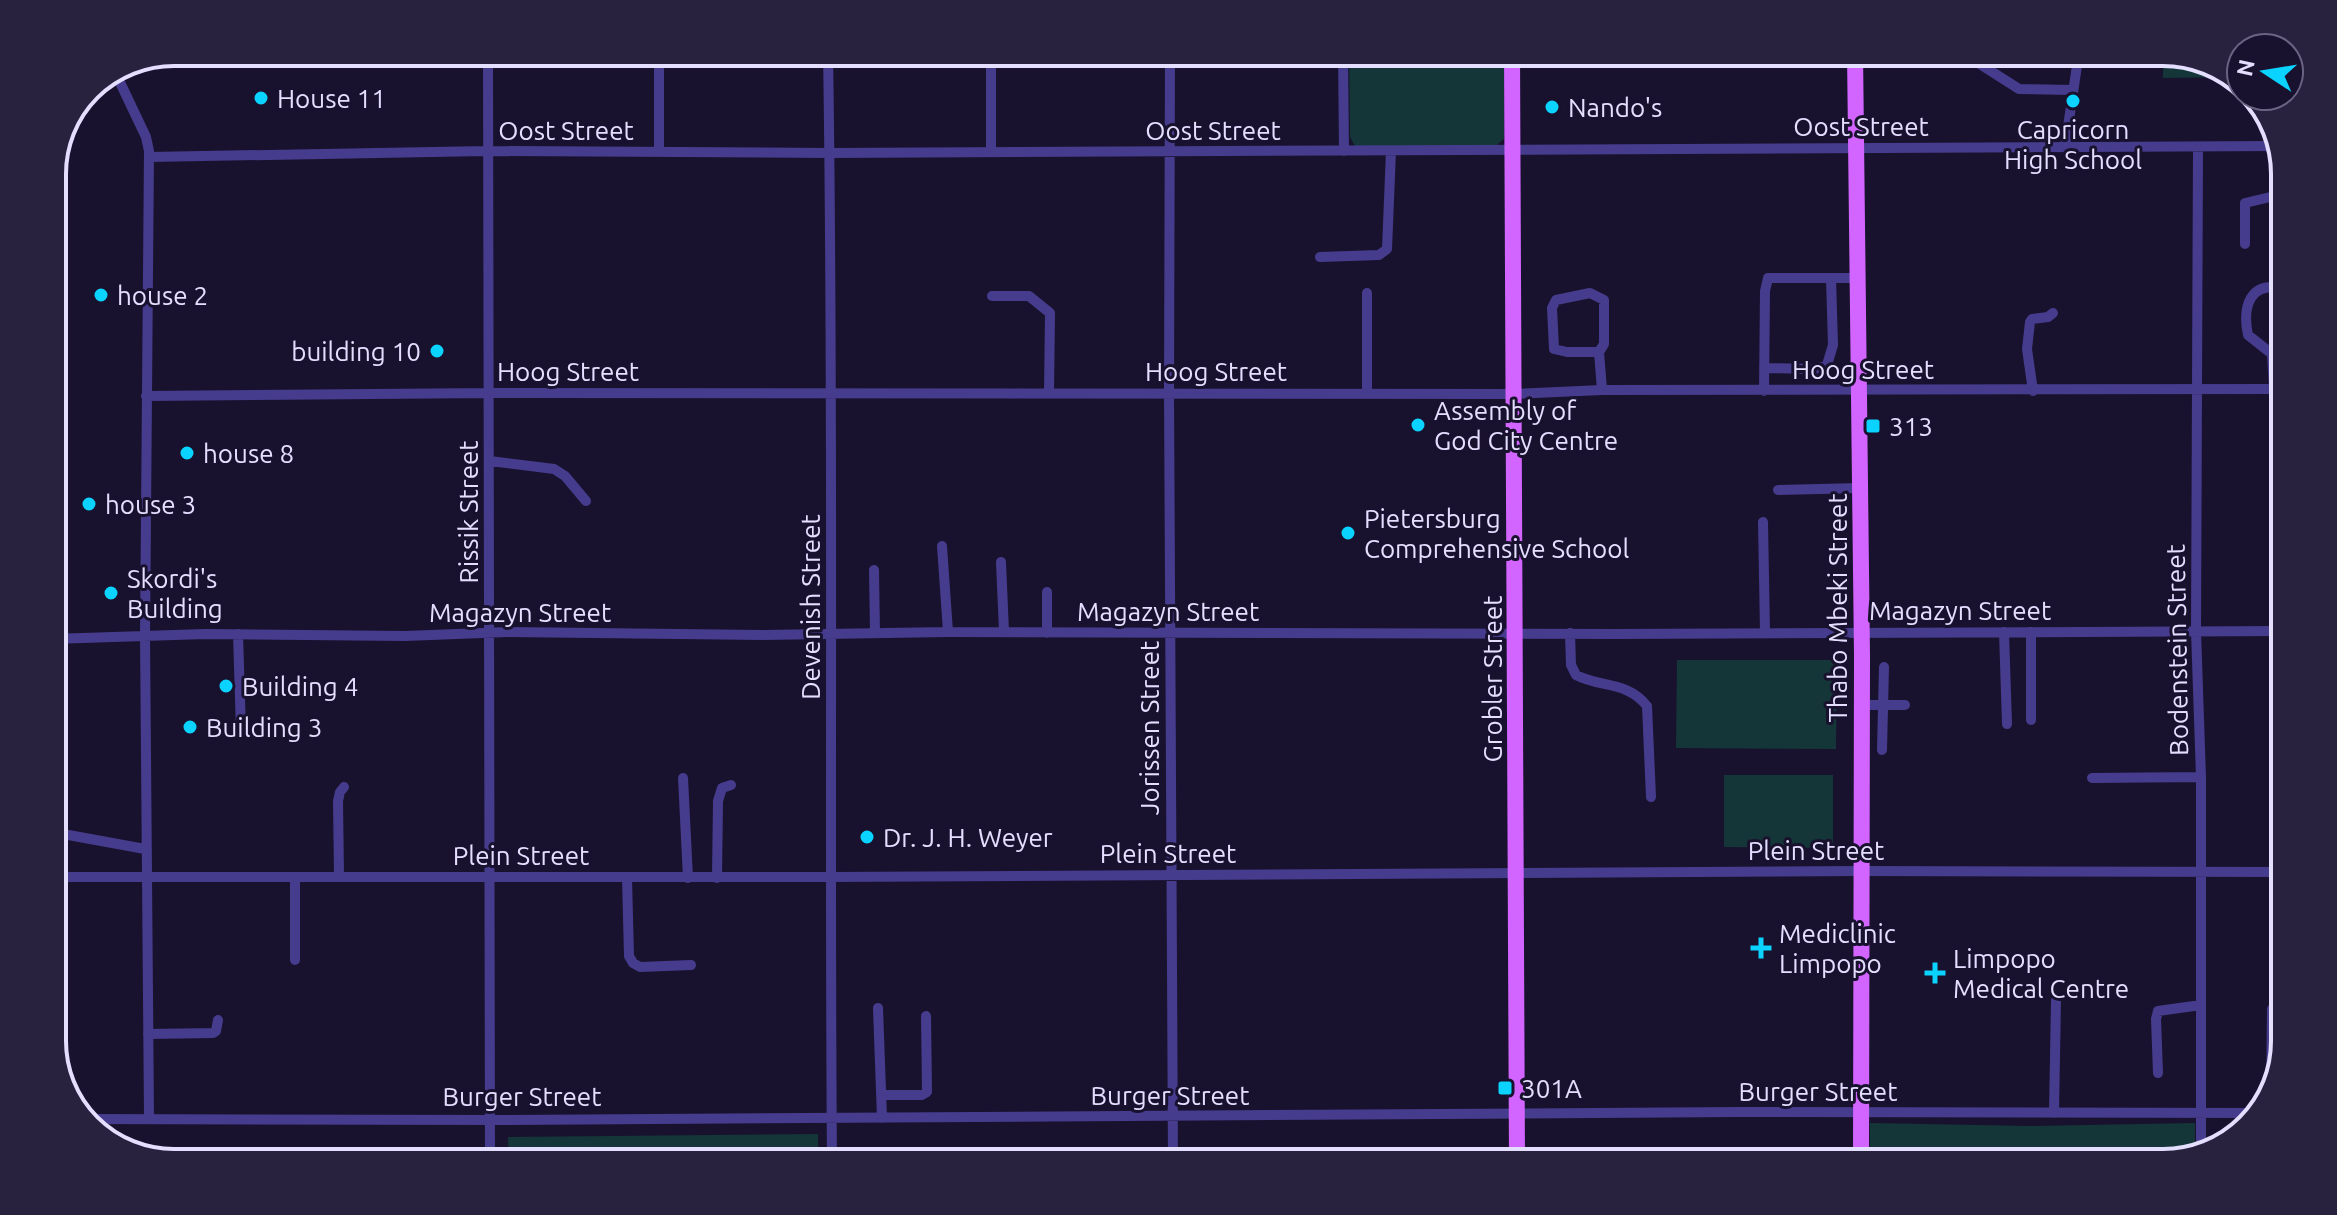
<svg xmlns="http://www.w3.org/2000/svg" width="2337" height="1215" viewBox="0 0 2337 1215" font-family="Ubuntu,sans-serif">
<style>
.green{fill:#143638}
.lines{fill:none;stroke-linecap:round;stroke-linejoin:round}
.minor{stroke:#463c8d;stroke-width:10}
.primary{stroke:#d265ff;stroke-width:16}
.poi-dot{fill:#0ad3ff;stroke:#19122e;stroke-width:3}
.labels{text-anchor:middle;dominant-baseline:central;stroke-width:6;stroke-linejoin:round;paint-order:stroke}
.poi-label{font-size:26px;fill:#e4deff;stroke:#19122e;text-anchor:start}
.street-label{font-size:26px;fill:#e4deff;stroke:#19122e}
.rim{fill:none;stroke:#e4deff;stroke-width:4}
</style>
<rect width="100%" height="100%" fill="#19122e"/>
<path class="green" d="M1349,52h155v87l-10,8 -139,-1 -5,-9z
M2163,52l54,13 14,12 -68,1z
M1677,660h160l-1,89 -160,-1z
M1724,775h109v73l-109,-1z
M1870,1123l160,3 165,-3v31l-32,9h-293z
M818,1134v29h-309l-1,-26z"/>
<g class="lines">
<path class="minor" d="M488,52l2,1111
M659,52v100
M828,52c6,370 1,741 4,1111
M1170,52l-1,340 4,771
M1343,52l1,99
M1961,52l58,37 54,1
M117,76l29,61 3,14 -4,485 4,481
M2065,147l14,-95
M2198,147l-2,484 5,146v376
M991,152v-100
M149,157l338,-6 343,2 1448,-7
M2283,194l-2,18 4,7
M2245,244v-41l38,-9 1,-28
M1320,257l59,-2 8,-6 4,-98
M1367,293v100
M992,296h37l21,17 -1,80
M1599,352h-32l-13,-3 -2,-41 4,-8 34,-7 14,7v44l-5,8 3,38
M2272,354l13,-9
M1764,368l51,1 12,-4 6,-20 -2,-67
M2274,389l-2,-35 -24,-19c-6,-29 2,-55 37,-46
M1764,391l1,-100 3,-13h89
M2033,391l-6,-42 3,-27 2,-3 16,-2 5,-4
M146,396l344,-3 1025,1 87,-4 683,-1
M490,461l64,8 11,7 21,25
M1778,490l83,-2
M1763,522l2,110
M942,546l6,86
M1001,562l3,70
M874,570l1,63
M2004,632l3,92
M2031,632v88
M1047,633v-41
M1570,633l1,32 5,10c25,13 51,6 71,31l4,91
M238,634l3,97
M52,639l153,-5 200,2 103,-4 255,3 185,-3 668,2 669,-3
M1862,705h43
M1882,750l2,-83
M683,778l5,100
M2092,778l109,-1
M52,832l93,17
M52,877h778l1031,-6 424,1
M295,877v83
M339,877l-1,-76 2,-9 4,-5
M627,878l2,78 4,7 7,4 51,-2
M717,878l1,-77 4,-13 9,-3
M52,1001l9,5
M878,1008l4,110
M148,1034l65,-1 3,-2 2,-11
M2158,1073l-2,-54 2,-8 43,-6
M881,1095h41l5,-3 -1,-76
M2271,1096l1,-87
M2054,1113l2,-113
M84,1119l423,1 1232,-8 517,1"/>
<path class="primary" d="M1512,52l5,1111
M1855,52l7,604 -1,507"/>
</g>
<g class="poi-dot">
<circle cx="261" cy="98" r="8"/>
<circle cx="2073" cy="101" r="8"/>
<circle cx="1552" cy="107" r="8"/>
<circle cx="101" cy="295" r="8"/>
<circle cx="437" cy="351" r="8"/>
<circle cx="1418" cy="425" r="8"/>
<rect x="1865" y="418" width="16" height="16" rx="4"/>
<circle cx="187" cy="453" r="8"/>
<circle cx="89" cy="504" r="8"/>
<circle cx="1348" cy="533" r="8"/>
<circle cx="111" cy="593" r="8"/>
<circle cx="226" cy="686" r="8"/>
<circle cx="190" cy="727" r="8"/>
<circle cx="867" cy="837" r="8"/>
<path d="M1757 936h8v8h8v8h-8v8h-8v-8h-8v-8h8z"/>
<path d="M1931 961h8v8h8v8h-8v8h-8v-8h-8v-8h8z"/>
<rect x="1497" y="1080" width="16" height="16" rx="4"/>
</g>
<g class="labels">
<g class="poi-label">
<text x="277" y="98">House 11</text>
<text x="1568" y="107">Nando's</text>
<text x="2073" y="129" text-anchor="middle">Capricorn<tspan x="2073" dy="30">High School</tspan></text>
<text x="117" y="295">house 2</text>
<text x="421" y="351" text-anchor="end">building 10</text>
<text x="1434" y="410">Assembly of<tspan x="1434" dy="30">God City Centre</tspan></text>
<text x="1889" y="426">313</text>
<text x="203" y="453">house 8</text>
<text x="105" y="504">house 3</text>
<text x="1364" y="518">Pietersburg<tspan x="1364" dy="30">Comprehensive School</tspan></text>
<text x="127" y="578">Skordi's<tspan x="127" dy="30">Building</tspan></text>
<text x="242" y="686">Building 4</text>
<text x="206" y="727">Building 3</text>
<text x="883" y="837">Dr. J. H. Weyer</text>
<text x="1779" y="933">Mediclinic<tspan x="1779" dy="30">Limpopo</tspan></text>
<text x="1953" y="958">Limpopo<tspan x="1953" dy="30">Medical Centre</tspan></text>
<text x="1521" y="1088">301A</text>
</g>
<g class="street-label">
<text x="1861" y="126">Oost Street</text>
<text x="566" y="130">Oost Street</text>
<text x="1213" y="130">Oost Street</text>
<text x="1863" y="369">Hoog Street</text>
<text x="568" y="371">Hoog Street</text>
<text x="1216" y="371">Hoog Street</text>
<text transform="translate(468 512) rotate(-90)">Rissik Street</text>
<text transform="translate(810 607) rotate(-90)">Devenish Street</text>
<text transform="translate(1837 608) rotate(-90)">Thabo Mbeki Street</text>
<text x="1960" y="610">Magazyn Street</text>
<text x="1168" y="611">Magazyn Street</text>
<text x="520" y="612">Magazyn Street</text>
<text transform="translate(2177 650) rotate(-91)">Bodenstein Street</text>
<text transform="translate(1492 679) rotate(-90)">Grobler Street</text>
<text transform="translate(1149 728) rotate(-90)">Jorissen Street</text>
<text x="1816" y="850">Plein Street</text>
<text x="1168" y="853">Plein Street</text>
<text x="521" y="855">Plein Street</text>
<text x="1818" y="1091">Burger Street</text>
<text x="1170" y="1095">Burger Street</text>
<text x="522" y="1096">Burger Street</text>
</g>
</g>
<path d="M0 0H2337V1215H0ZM174 66H2163A108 108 0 0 1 2271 174V1041A108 108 0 0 1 2163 1149H174A108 108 0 0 1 66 1041V174A108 108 0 0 1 174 66Z" fill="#29223f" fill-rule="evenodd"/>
<path class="rim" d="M174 66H2163A108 108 0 0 1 2271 174V1041A108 108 0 0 1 2163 1149H174A108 108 0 0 1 66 1041V174A108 108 0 0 1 174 66Z"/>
<g transform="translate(2265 72) rotate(282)"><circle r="38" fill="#19122e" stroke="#6a6482" stroke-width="2"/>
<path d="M0-6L14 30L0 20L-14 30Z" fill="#0ad3ff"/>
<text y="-12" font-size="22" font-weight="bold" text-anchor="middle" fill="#e4deff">N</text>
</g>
</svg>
